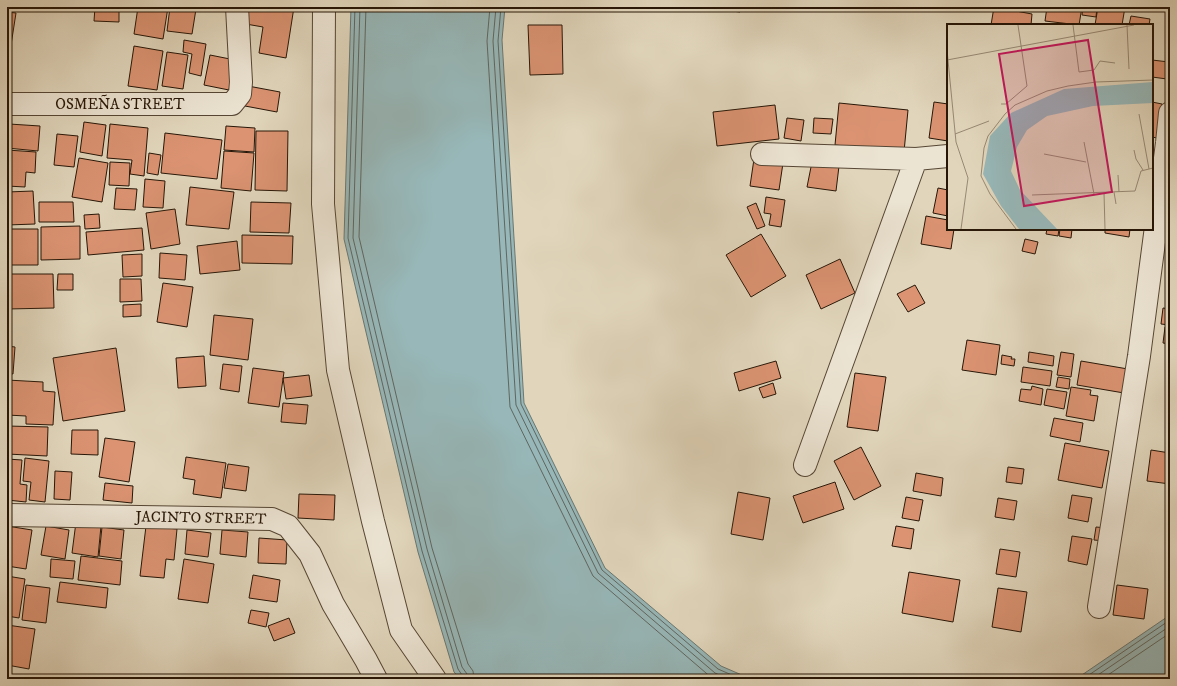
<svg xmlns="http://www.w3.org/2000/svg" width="1177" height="686" viewBox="0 0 1177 686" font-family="'IM FELL DW Pica',serif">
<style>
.water{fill:#97b7b8;stroke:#6a7771}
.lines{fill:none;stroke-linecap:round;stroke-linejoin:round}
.shore{stroke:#5f6660;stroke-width:1}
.building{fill:#db9372;stroke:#271607}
.minor-casing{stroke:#564634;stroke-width:24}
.minor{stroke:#ece4d3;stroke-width:22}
.labels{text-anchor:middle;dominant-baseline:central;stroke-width:3;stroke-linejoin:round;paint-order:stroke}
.street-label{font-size:15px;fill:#271607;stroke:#ece4d3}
.inset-road{fill:none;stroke:#978974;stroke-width:1}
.view{fill:#c2185b;fill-opacity:0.15;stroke:#c2185b;stroke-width:2}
.inset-edge{fill:none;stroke:#271607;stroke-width:2}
</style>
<rect width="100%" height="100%" fill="#e1d6bc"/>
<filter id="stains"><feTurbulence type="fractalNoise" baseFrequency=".005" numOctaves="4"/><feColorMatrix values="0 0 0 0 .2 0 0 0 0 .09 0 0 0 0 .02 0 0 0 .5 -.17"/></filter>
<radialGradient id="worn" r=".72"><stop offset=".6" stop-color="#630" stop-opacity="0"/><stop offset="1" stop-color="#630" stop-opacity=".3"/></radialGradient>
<path class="water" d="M351,7h154l-3,33 22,363 81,165 116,98 30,13h-291l-6,-7 -36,-120 -74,-313z
M1170,615v64h-94z"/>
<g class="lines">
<path class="shore" d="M355,7l-7,231 74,313 36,118 4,6 1,4
M360,7l-7,231 74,311 35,118 5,7 1,5
M366,7l-7,230 73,311 36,116 5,7 1,8
M490,7l-3,34 23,366 83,169 120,103
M496,7l-3,34 23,364 82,168 117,100 13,6
M501,7l-3,34 23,363 81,166 116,99 23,10
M1083,679l87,-59
M1092,679l78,-53
M1102,679l68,-46"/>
</g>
<path class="building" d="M19,7h30l-1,3 -29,-1z
M95,7h24v15l-25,-1z
M138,7h30l-5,32 -29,-5z
M170,7h13l13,2 -4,25 -25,-3z
M242,7h52l-8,51 -27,-5 4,-26 -23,-4z
M724,7h17l-1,5 -16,-2z
M994,7l38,7 -1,11h-40z
M1047,7h35l-3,18 -34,-4z
M1083,7h14l-1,10 -14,-2z
M1098,7h27l-3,18h-27z
M7,12l9,1 -5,32h-4z
M1131,16l19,3 -1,6h-20z
M528,25h34l1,49 -33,1z
M184,40l22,4 -5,32 -12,-3 3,-19 -9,-2z
M134,46l29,5 -6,39 -29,-4z
M167,52l21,3 -5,34 -21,-3z
M210,55l25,5 -6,30 -25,-5z
M1152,60l17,2 -2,17 -15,-2z
M248,86l32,6 -3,20 -32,-6z
M934,102l14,2v37l-19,-3z
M1152,102l10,2 -5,34 -5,-1z
M839,103l69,7 -4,42 -69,-7z
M775,105l4,34 -62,7 -4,-34z
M787,118l17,2 -3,21 -17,-3z
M814,118l19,1 -2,15 -18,-1z
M84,122l22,3 -4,31 -22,-4z
M9,124l31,2 -2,25 -31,-3z
M110,124l38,4 -4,48 -14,-2 2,-14 -25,-2z
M226,126l29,2 -1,24 -30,-2z
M256,131h32l-1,60 -32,-1z
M165,133l57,7 -5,39 -56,-6z
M57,134l21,2 -4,31 -20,-2z
M7,150l29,2 -1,21 -9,-1 -1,15 -18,-1z
M224,151l30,2 -3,38 -30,-3z
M149,153l12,2 -3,20 -11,-2z
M79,158l29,5 -6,39 -30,-5z
M754,159l29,4 -4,27 -29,-4z
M110,162l20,1 -1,23 -20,-1z
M812,162l27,4 -3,25 -29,-4z
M145,179l20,2 -2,27 -20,-1z
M190,187l44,5 -5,37 -43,-4z
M116,188l21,1 -2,21 -21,-1z
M938,188l10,2v26l-15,-3z
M33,191l2,33 -28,1v-33z
M766,197l19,3 -4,27 -12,-2 2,-11 -7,-1z
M1170,201v42l-10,-1z
M39,202h34l1,20h-35z
M251,202l40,1 -2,30 -39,-1z
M756,203l9,23 -8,3 -10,-22z
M175,209l5,35 -29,5 -5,-36z
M99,214l1,14 -15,1 -1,-14z
M926,216l22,4v9h6l-3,20 -30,-5z
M80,226v33l-39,1v-33z
M142,228l2,22 -56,5 -2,-23z
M7,229h31v36h-31z
M1047,229h12l-1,7 -12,-2z
M1060,229h12l-1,9 -12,-2z
M1105,229h25l-1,8 -24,-4z
M761,234l25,42 -35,21 -25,-42z
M242,235l51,1 -1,28 -50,-1z
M1025,239l13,3 -3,12 -13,-3z
M237,241l3,29 -40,4 -3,-28z
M160,253l27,2 -2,25 -26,-2z
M142,254v22l-19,1 -1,-22z
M840,259l15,34 -34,16 -15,-34z
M7,274h46l1,34 -47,1z
M58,274h15v16h-16z
M120,279h21l1,22 -22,1z
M163,283l30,4 -6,40 -30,-5z
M915,285l10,18 -17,9 -11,-18z
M141,304v12l-18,1v-12z
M1163,308l7,1v16l-9,-1z
M214,315l39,4 -5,41 -38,-5z
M1165,327l5,1v16l-7,-1z
M967,340l33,5 -4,30 -34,-5z
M7,346l8,1 -2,27 -6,-1z
M116,348l9,63 -62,10 -10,-63z
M1029,352l25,4 -1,10 -25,-4z
M1061,352l13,2 -3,23 -14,-2z
M1002,355l10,2 -1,2h4l-1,7 -13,-2z
M204,356l2,30 -28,2 -2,-30z
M776,361l5,17 -42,13 -5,-18z
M1081,361l47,8 -4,24 -47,-8z
M223,364l19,2 -3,26 -19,-3z
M1023,367l29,4 -2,15 -29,-4z
M253,368l31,4 -5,35 -31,-4z
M855,373l31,4 -8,54 -31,-4z
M309,375l3,21 -26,3 -3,-21z
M1058,377l12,2 -1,10 -13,-2z
M7,380l36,2v9l12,1 -2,33 -27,-1v-8l-19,-1z
M773,383l3,11 -13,4 -4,-10z
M1032,386l11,3 -2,16 -22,-4 2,-12 10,1z
M1071,387l20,3 -1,5 8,1 -4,25 -28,-5z
M1047,389l20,3 -3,17 -20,-4z
M283,403l25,2 -2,19 -25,-2z
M1054,418l29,5 -3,19 -30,-6z
M7,426l41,1 -1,29 -40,-2z
M72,430h26v25l-27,-1z
M105,438l30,4 -6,40 -30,-5z
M1065,443l44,8 -7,37 -44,-8z
M861,447l20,39 -27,14 -20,-39z
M1151,450l19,3v31l-23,-3z
M186,457l40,6 -5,35 -28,-4 2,-14 -12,-2z
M25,458l24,3 -4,41 -16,-2 2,-18 -8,-1z
M7,459l15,1 -2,24 7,1 -1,17 -19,-2z
M228,464l21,3 -3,24 -22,-3z
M1008,467l16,2 -2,15 -16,-2z
M55,471l17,1 -2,28 -16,-1z
M916,473l27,5 -2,18 -28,-5z
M835,482l9,27 -41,14 -10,-27z
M105,483l28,3 -1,17 -29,-3z
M738,492l32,6 -7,42 -32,-6z
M299,494l36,1 -1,25 -36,-2z
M1072,495l20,3 -4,24 -20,-4z
M906,497l17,3 -4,21 -17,-3z
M998,498l19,3 -3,19 -19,-3z
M76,522l25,4 -3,31 -26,-4z
M7,526l25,4 -6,39 -19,-3z
M46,526l23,4 -4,29 -24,-4z
M146,526l31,3 -3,31 -8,-1 -2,19 -24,-2z
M896,526l18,3 -3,20 -19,-3z
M102,527l22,3 -3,29 -22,-3z
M1096,527l11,1 -2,13 -11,-1z
M187,530l24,3 -3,24 -23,-3z
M222,530l26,2 -2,25 -26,-3z
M1072,536l20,3 -5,26 -19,-4z
M259,538l28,2 -1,24 -28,-1z
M1000,549l20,3 -4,25 -20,-3z
M81,556l41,5 -2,24 -42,-5z
M51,559l24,2 -2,18 -23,-2z
M184,559l30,5 -6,39 -30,-4z
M909,572l51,8 -7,42 -51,-9z
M253,575l27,5 -3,22 -28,-4z
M7,576l18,3 -6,39 -12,-2z
M60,582l48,6 -2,20 -49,-6z
M26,585l24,3 -4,35 -24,-3z
M1117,585l31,4 -4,30 -31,-4z
M998,588l29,4 -6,40 -29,-5z
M251,610l18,3 -3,14 -18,-4z
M289,618l6,15 -21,8 -6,-15z
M7,625l28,4 -6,40 -22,-4z"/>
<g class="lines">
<g class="minor-casing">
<path id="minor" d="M324,7l-1,197 15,166 35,151 28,109 34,49
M7,104h225l8,-10 1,-12 -4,-75
M762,154l154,5 32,-3
M805,465l111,-306
M7,515l265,4 16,7 22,28 23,50 33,56 10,19
M1099,607l40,-251 28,-213 3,-30"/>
</g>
<use href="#minor" class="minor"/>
</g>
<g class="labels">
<g class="street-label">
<text x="120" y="104">OSMEÑA STREET</text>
<text transform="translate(201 518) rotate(1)">JACINTO STREET</text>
</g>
</g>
<g transform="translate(947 24)">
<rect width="206" height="206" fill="#e1d6bc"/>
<path d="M206,58v21l-60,3 -46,10 -20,14 -10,17 -6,24 9,19 37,39h-38l-18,-23 -18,-32 7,-38 21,-23 53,-24z" fill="#97b7b8"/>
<path class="inset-road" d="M126,1l6,47 15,-2 6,-9 15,2M180,1l2,44M0,26l9,92 12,36 -7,51M0,36l187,-35M54,80h5l21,-18 -9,-61M192,90l10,55M8,110l34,-13M137,118l10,52M187,126l2,9 7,11M97,130l42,8M171,151l1,17M167,168l2,12M157,169l1,36M85,171l103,-4 6,-20 12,-3M69,205l-26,-35 -9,-18 3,-28 4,-12 17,-22 10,-9 32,-14 21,-5 28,-4 57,-2"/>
<path class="view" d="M141,16l24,152 -88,14 -25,-152z"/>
<rect width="206" height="206" class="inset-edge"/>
</g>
<rect width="1177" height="686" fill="none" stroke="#e1d6bc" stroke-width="24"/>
<rect x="8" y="8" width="1161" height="670" fill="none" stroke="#271607" stroke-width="2"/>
<rect x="12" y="12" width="1153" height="662" fill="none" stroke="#271607"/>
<rect width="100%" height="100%" filter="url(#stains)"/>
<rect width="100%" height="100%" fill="url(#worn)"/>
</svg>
